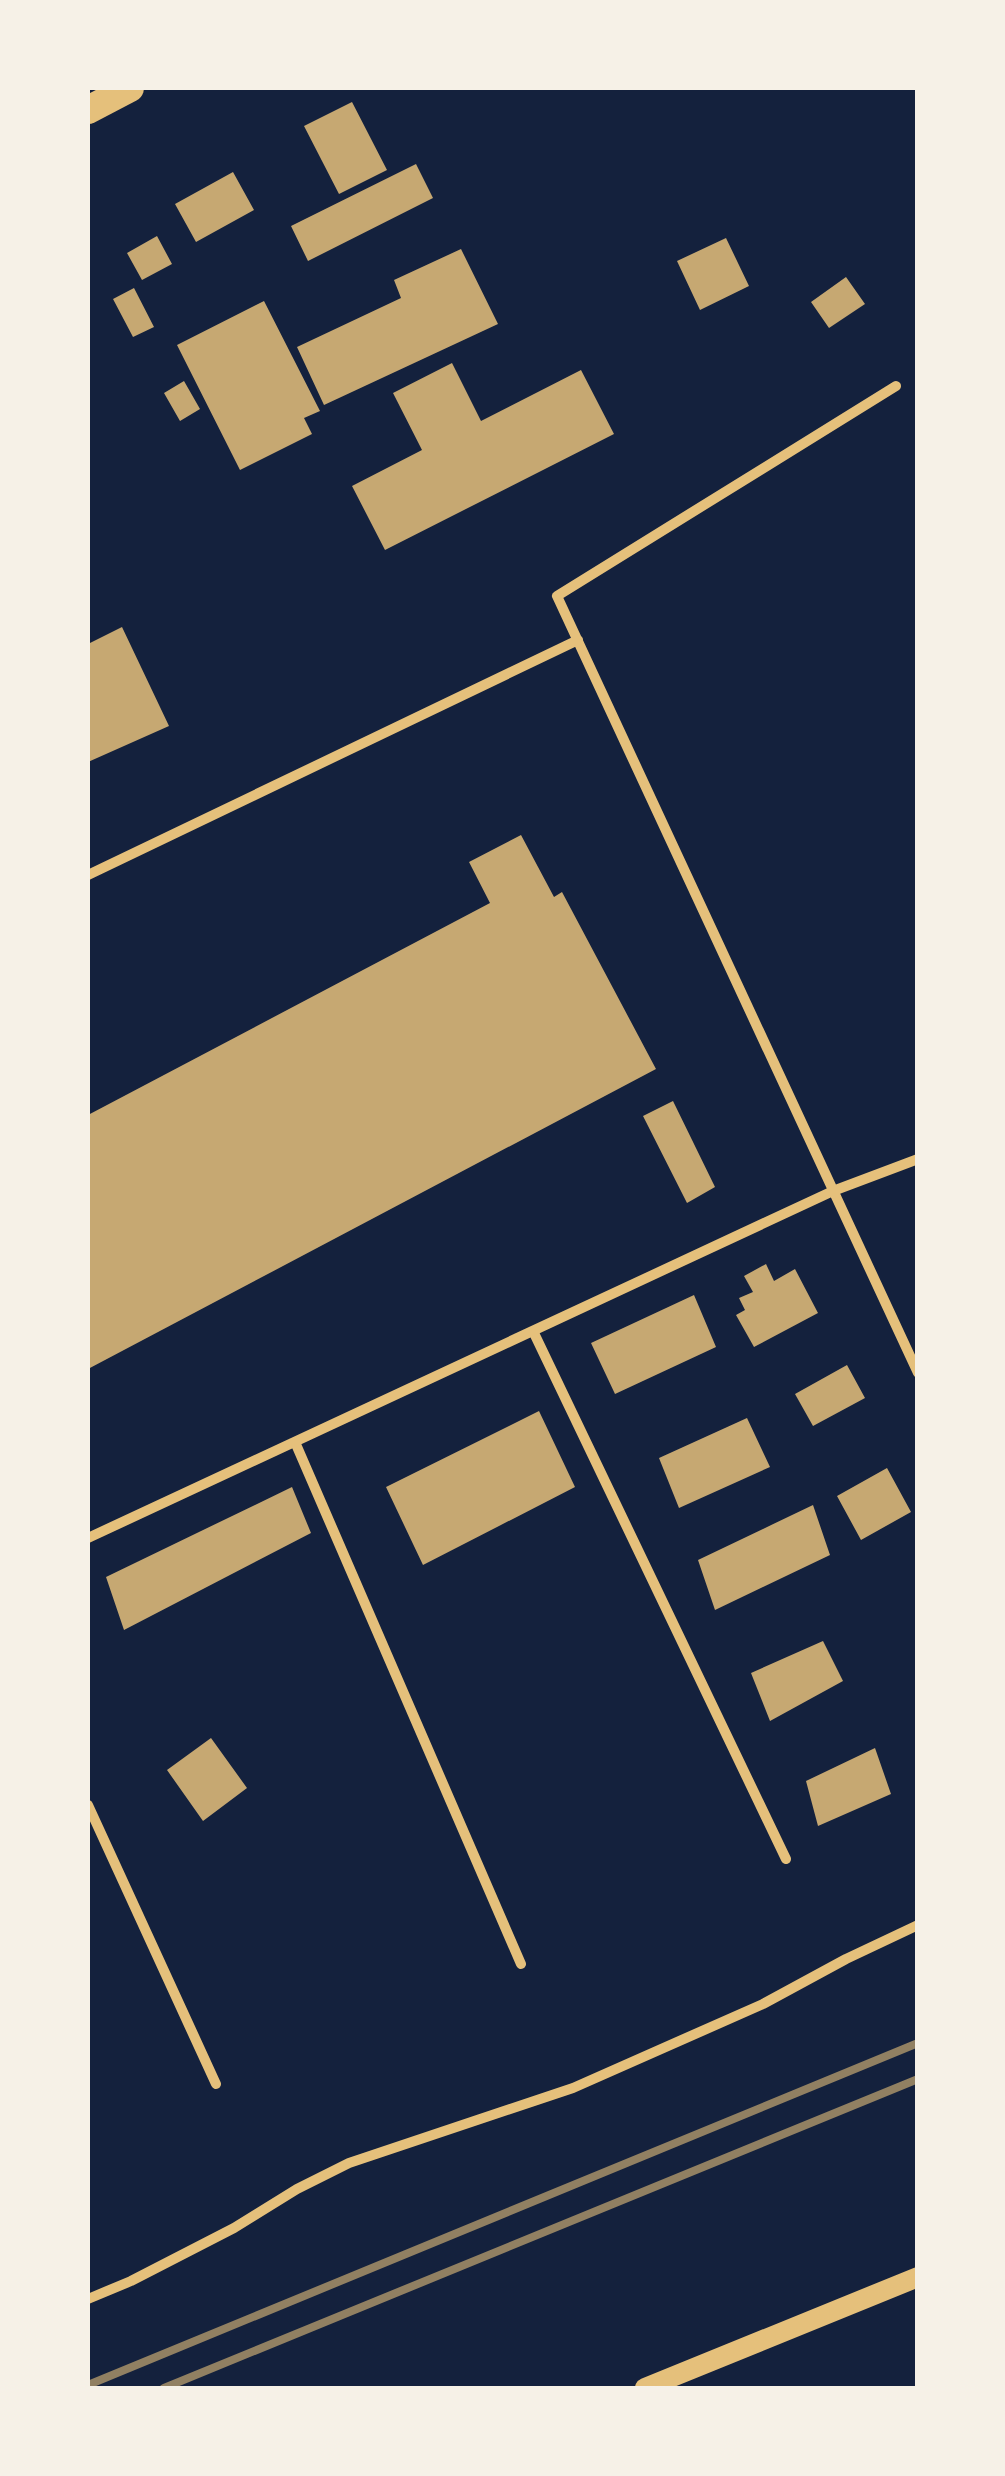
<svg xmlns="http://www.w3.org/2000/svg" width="1005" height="2476" viewBox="0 0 1005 2476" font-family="'Golos Text',sans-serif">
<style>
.building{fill:#c6a872}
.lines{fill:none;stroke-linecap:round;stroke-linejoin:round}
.minor{stroke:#e5c07b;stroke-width:10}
.secondary{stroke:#e5c07b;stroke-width:20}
.trunk{stroke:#e5c07b;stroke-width:28}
.rail{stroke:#918062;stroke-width:8}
</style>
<rect width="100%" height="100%" fill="#14213d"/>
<path class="building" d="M352,102l35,68 -48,24 -35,-68z
M416,164l17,34 -125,63 -17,-35z
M233,172l21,38 -58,32 -21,-38z
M157,236l15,28 -30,16 -15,-27z
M726,238l23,48 -49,24 -23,-49z
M461,249l37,75 -174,81 -27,-58 104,-49 -7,-18z
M846,277l19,27 -36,24 -18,-26z
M134,288l20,39 -21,10 -20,-38z
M264,301l56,110 -16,7 8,16 -72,36 -63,-125z
M452,363l29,58 100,-51 33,64 -229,116 -33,-64 70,-36 -29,-57z
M184,381l16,28 -20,12 -16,-28z
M122,627l47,99 -81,36v-118z
M521,835l33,62 8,-5 94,177 -568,300v-254l402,-212 -21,-41z
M673,1101l42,86 -28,16 -44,-87z
M766,1264l8,17 21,-12 23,44 -64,34 -18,-32 9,-5 -6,-12 14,-6 -9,-16z
M694,1295l22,52 -101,47 -24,-51z
M847,1365l18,33 -52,28 -18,-32z
M539,1411l36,76 -152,78 -37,-78z
M747,1418l23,49 -91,41 -20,-50z
M887,1468l24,44 -50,28 -24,-44z
M292,1487l19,46 -187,97 -18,-53z
M813,1505l17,50 -115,55 -17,-50z
M823,1641l20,40 -73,40 -19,-48z
M211,1738l36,50 -44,33 -36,-51z
M875,1748l16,46 -73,32 -12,-45z"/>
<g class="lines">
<path class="minor" d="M896,386l-339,210 361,777
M88,875l490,-235
M533,1331l253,528
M295,1442l226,522
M88,1538l745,-347 85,-32
M88,1805l128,279
M88,2299l43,-18 103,-53 63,-39 52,-26 224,-75 190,-84 83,-45 72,-34"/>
<path class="secondary" d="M645,2388l273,-111"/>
<path class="trunk" d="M88,110l42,-22"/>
<path class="rail" d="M88,2385l830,-342
M164,2388l754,-309"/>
</g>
<rect width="1005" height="2476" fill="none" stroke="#f6f1e7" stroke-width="180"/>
</svg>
